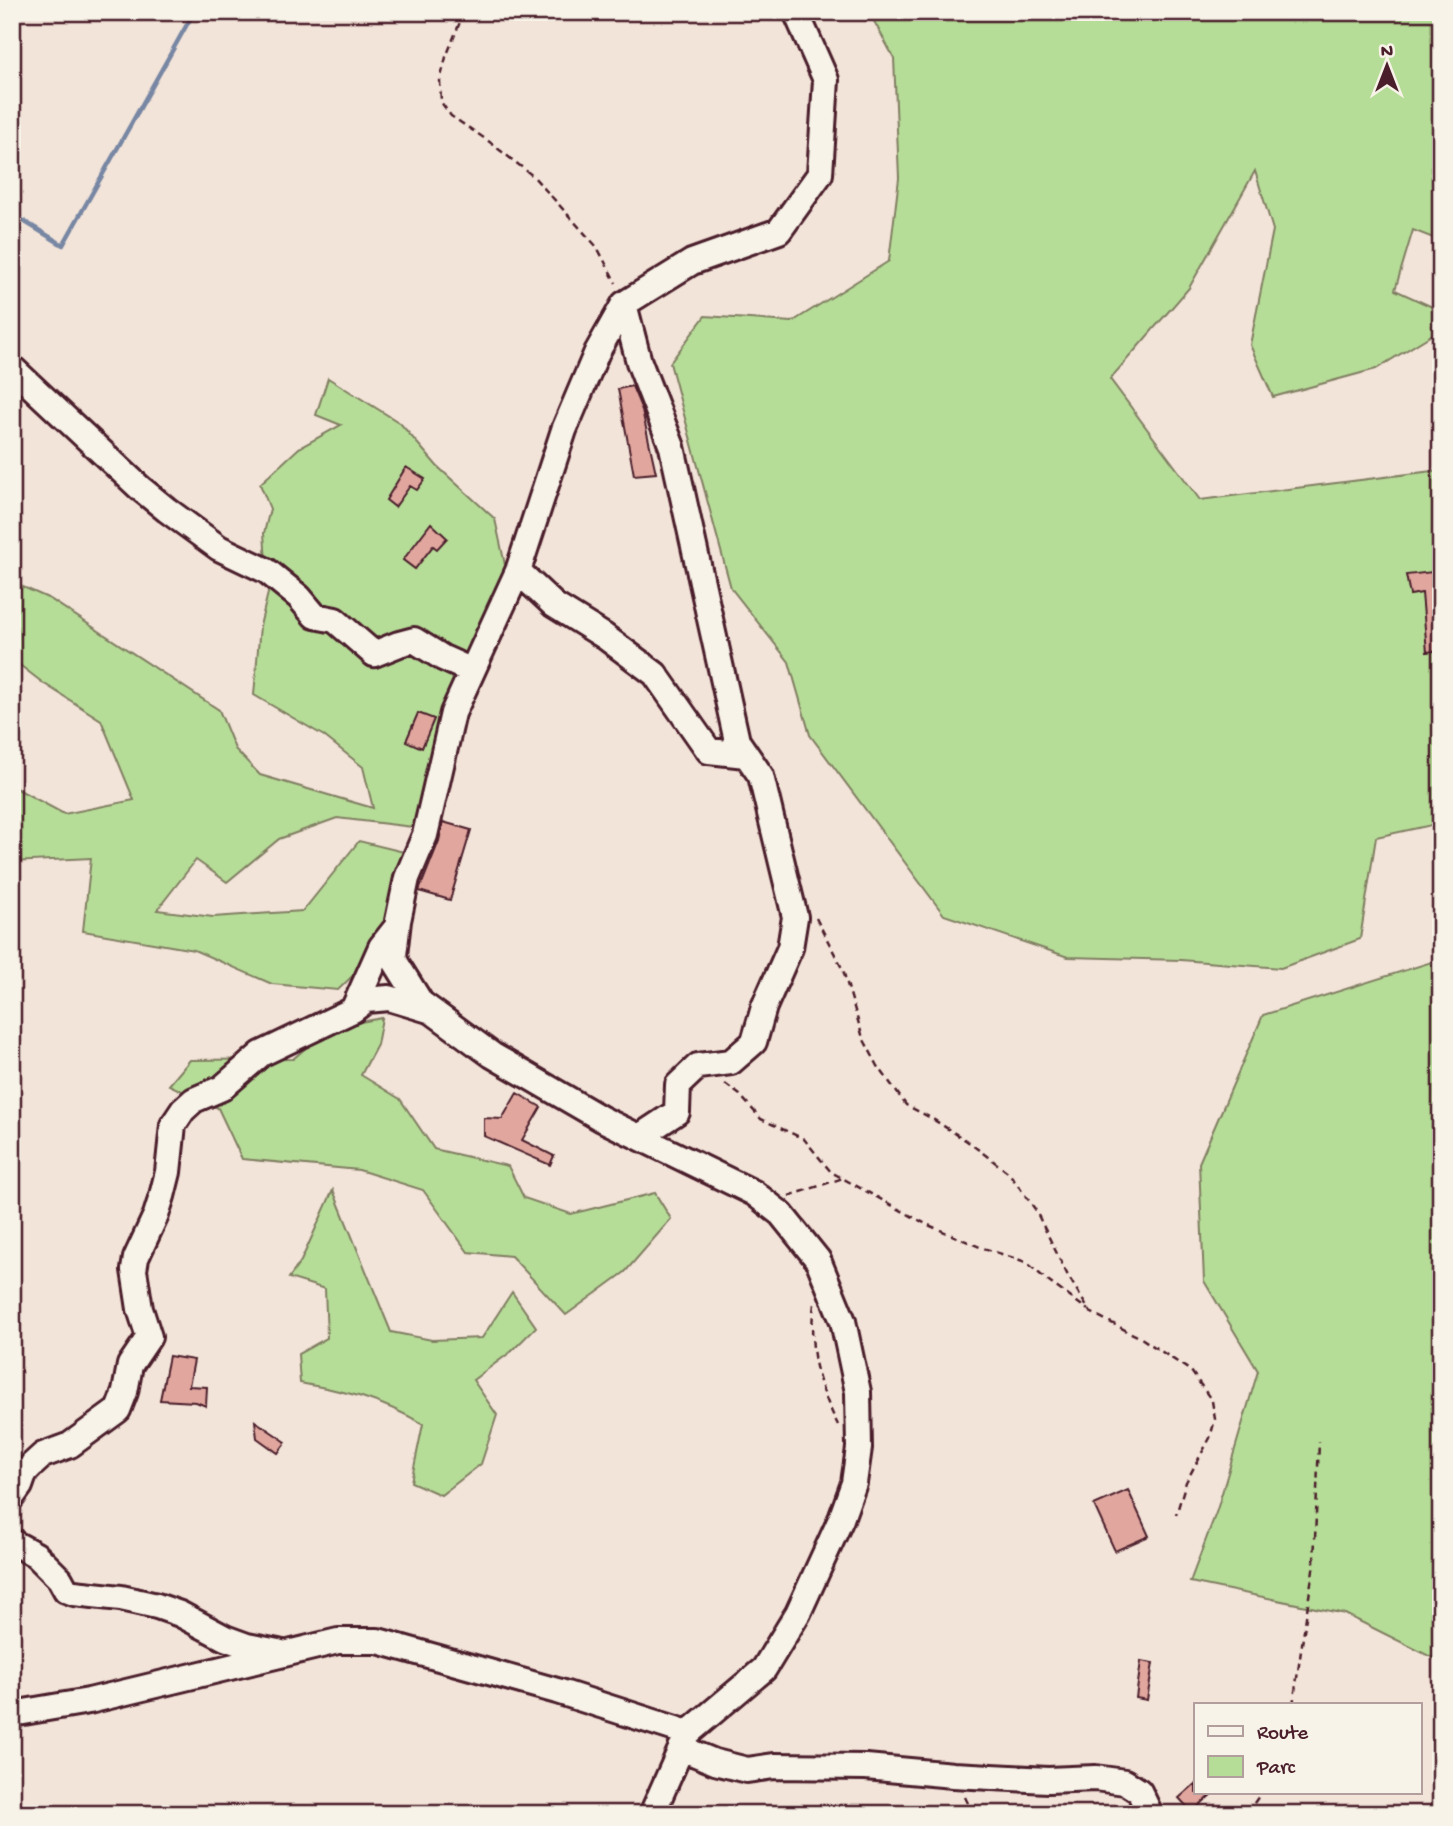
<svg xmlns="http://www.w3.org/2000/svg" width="1453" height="1826" viewBox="0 0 1453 1826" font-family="'Gochi Hand',sans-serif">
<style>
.green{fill:#b6dd98;stroke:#807e62;stroke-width:2}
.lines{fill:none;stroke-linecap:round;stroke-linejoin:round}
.stream{stroke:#7786a3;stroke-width:4.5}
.building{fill:#e1a79f;stroke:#4a1f2b;stroke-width:2}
.minor-casing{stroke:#4a1f2b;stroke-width:30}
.path{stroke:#4a1f2b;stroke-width:2.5;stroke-dasharray:7 5;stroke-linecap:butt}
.minor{stroke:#f7f3e8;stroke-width:24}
</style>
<rect width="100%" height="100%" fill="#f3e4d9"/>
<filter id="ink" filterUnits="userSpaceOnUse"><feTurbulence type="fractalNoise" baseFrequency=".0143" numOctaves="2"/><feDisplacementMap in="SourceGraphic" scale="14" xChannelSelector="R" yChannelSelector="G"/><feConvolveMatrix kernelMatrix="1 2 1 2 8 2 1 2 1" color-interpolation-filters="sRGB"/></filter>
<g filter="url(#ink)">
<path class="green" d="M869,12h572v229l-28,-11 -18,60 46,21v18l-65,40 -103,28 -23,-52 23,-115 -18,-59 -66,117 -79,91 90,121 241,-30v353l-65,14 -16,102 -79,29 -100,-8 -113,-3 -124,-42 -134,-180 -21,-73 -58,-74 -61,-225 35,-47 87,6 97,-61 10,-83 -5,-120z
M328,378l72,45 37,43 58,53 12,55 -78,199 10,57 -102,-12 -58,21 -52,43 -31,-22 -39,50 56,7 90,-6 56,-70 49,12 -35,103 -35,34 -66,-6 -78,-34 -111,-19 8,-73 -79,4v-76l52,28 70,-14 -33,-80 -58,-37 -31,-24v-77l38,17 169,111 16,39 25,26 113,33 -10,-41 -39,-31 -70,-41 6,-69 8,-33 -4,-60 6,-24 -10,-25 39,-36 42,-23 -25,-10z
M1441,959v703l-96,-48 -155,-32 27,-72 41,-139 -54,-90 -5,-118 64,-148z
M382,1018l-5,27 -16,30 39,24 34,50 74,17 16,32 47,16 84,-21 16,26 -46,53 -59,43 -55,-59 -43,-4 -45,-62 -64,-20 -117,-11 -24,-51 -49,-23 21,-25 103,-1 36,-31z
M333,1190l58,142 41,8 50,-2 30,-46 24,35 -24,24 -39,29 24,35 -16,49 -40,31 -30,-13 12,-58c-44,-25 -74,-32 -123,-41l-2,-29 29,-16 -2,-49 -36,-11 12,-17z"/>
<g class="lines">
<path class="stream" d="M12,214l51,31 131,-233"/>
</g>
<path class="building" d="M632,386l10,24 14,63 -22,2 -16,-86z
M406,467l19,12 -8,11 -7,-4 -15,21 -9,-7z
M431,523l16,15 -10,11 -4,-3 -18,23 -12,-9z
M1441,571v79l-14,2 -5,-59 -12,2 -4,-20z
M418,713l16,6 -12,29 -16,-7z
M443,822l28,8 -21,70 -31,-9 20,-50z
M517,1093l24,14 -19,33 32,16 -4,9 -66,-29v-18l18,1z
M169,1356l25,4 -5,26 18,1 -1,19 -10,-4 -36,-2z
M255,1421l31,21 -8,11 -21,-15z
M1128,1490l21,46 -34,15 -21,-46z
M1141,1661l12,2 -6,37 -11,-2z
M1196,1783v10h17l-21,19 -13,-14z"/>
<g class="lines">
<g class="minor-casing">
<path id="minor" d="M624,304l15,58 33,85 65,294 24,35 34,141 -5,31 -26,59 -10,35 -23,20 -33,4 -20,19 -1,27 -38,25
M12,368l128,120 27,22 52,38 48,23 32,26 16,19 20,4 39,34 25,-10 15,-4 29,18 29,13
M518,571l36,34 50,31 51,38 54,77 37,4
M353,1010l28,-63 15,-19
M12,1497l8,-11 5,-14 7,-7 11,-10 27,-10 48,-35 7,-18 5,-27 19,-28 -9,-28 -6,-39 2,-12 20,-43 6,-19 6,-24 5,-47 10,-15 11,-10 28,-12 39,-34 92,-44 13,-10 23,-2 43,13
M12,1542l24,13 24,24 6,11 8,3 47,5 36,8 23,8 45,24 22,8 31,6
M12,1714l77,-13 249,-60h40l179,50 131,42
M681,1748l34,14 32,8 27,-4 92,1 87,8 95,5 47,-2 30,4 14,9 11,23
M652,1814l36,-81 76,-64 34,-56 43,-94 13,-36 5,-35 -1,-56 -15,-71 -25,-61 -37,-46 -27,-21 -152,-74 -110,-64 -71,-52 -25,-40 -2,-8 4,-34 9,-43 18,-43 28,-122 65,-142 46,-141 33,-78 27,-48 68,-42 87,-31 41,-57 6,-94 -30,-68"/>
</g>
<path class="path" d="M464,12l-18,45 -6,24 1,21 10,14 36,24 46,36 64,71 19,36
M816,918l27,52 20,68 15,28 28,39 25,13 36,23 42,32 26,36 32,65 23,38 51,26 50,33 21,30 3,18 -5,19 -24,44 -10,33
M725,1084l15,11 21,24 43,20 27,33 95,52 54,23 46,15 23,20 39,28
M789,1196l54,-18
M814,1304c-6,47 3,78 24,121
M1293,1705l21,-142 5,-121
M965,1797l8,17
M1233,1814l19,-8 9,-13"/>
<use href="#minor" class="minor"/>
</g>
</g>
<rect width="1453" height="1826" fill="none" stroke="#f7f3e8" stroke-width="42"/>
<rect x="21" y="21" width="1411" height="1784" fill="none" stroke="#4a1f2b" stroke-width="2.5" filter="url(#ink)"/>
<rect x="1194" y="1703" width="228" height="91" fill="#f7f3e8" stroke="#b29e9c" stroke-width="2"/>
<rect x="1208" y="1726" width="35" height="10" fill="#f7f3e8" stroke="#b29e9c" stroke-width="2"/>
<text x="1257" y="1738" font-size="21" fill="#4a1f2b">Route</text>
<rect x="1208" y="1756" width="35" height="21" fill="#b6dd98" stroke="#b29e9c" stroke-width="2"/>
<text x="1257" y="1773" font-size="21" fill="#4a1f2b">Parc</text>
<g transform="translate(1387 66)" stroke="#f7f3e8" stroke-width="5" paint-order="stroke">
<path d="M0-5L12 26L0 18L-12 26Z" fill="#4a1f2b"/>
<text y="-10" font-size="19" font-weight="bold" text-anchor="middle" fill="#4a1f2b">N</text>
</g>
</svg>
